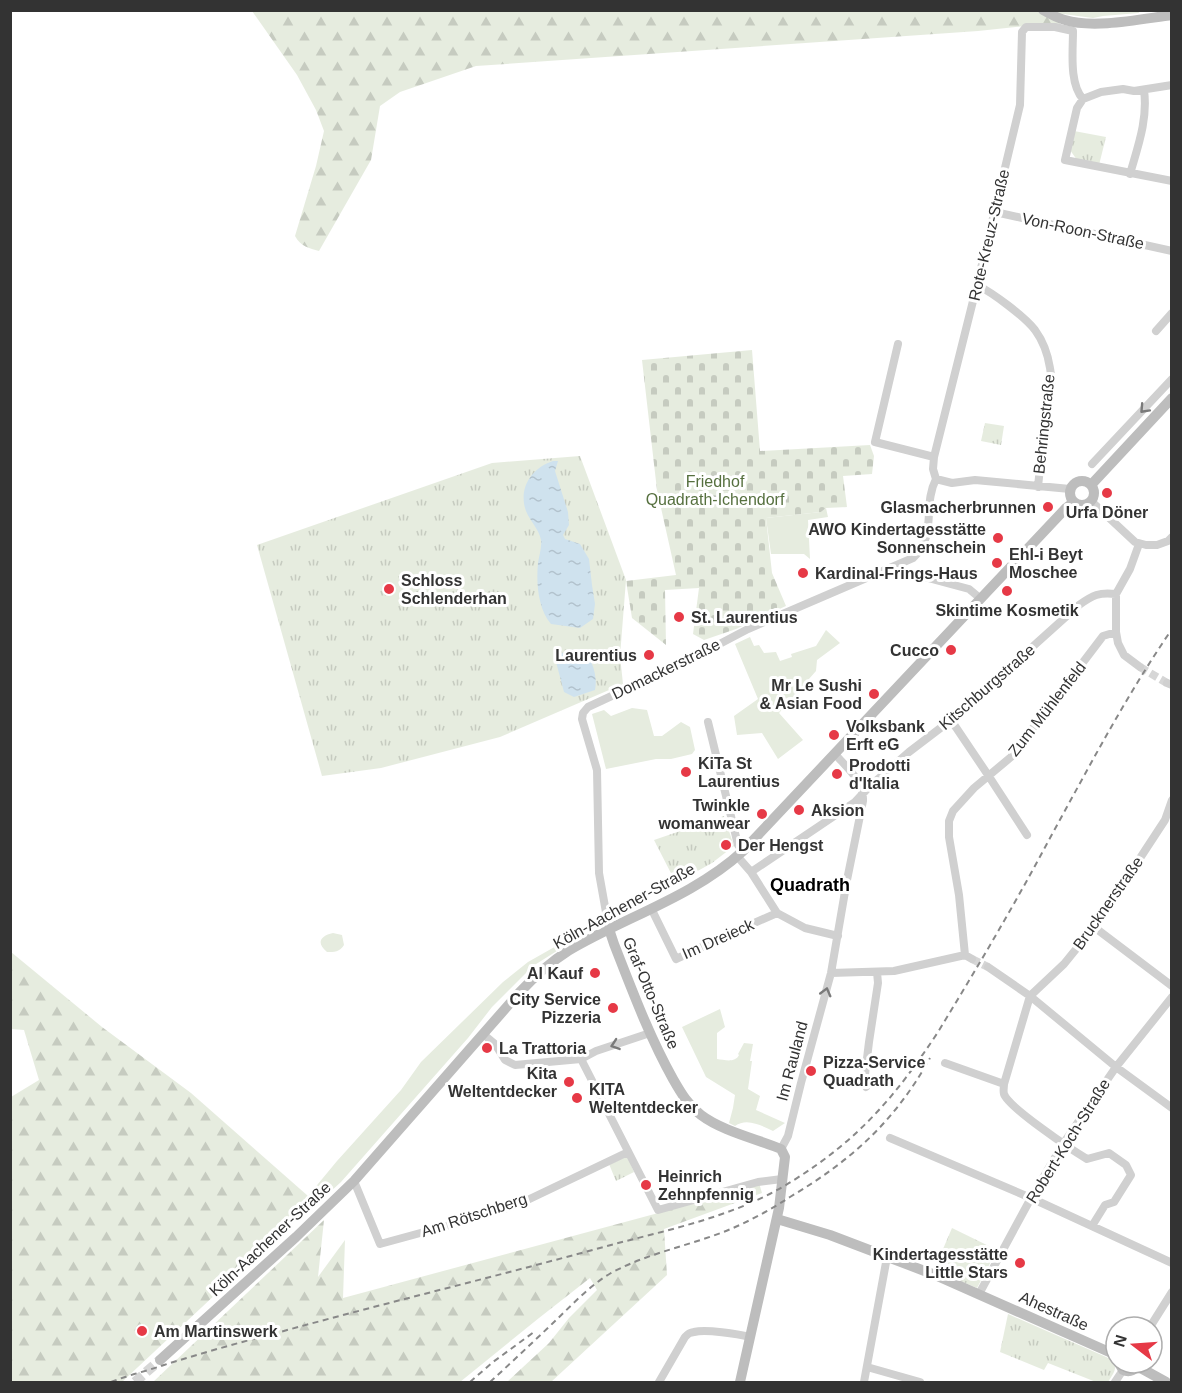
<svg xmlns="http://www.w3.org/2000/svg" width="1182" height="1393" viewBox="0 0 1182 1393" font-family="Helvetica,sans-serif">
<style>
.grass{fill:#e6ecdf}
.forest{fill:url(#forest-firs)}
.cemetery{fill:url(#cemetery-stones)}
.park{fill:url(#park-tufts)}
.water{fill:url(#water-ripples)}
.lines{fill:none;stroke-linecap:round;stroke-linejoin:round}
.street-tunnel{stroke:#d6d6d6;stroke-width:8;stroke-dasharray:8 4;stroke-linecap:butt}
.secondary-tunnel{stroke:#d6d6d6;stroke-width:10;stroke-dasharray:10 5;stroke-linecap:butt}
.street{stroke:#d0d0d0;stroke-width:8}
.secondary{stroke:#bdbdbd;stroke-width:10}
.rail{stroke:#888;stroke-width:2;stroke-dasharray:6 4.5;stroke-linecap:butt}
.oneway{stroke:#7a7a7a}
.poi-dot{fill:#e63946;stroke:#fff;stroke-width:2}
.labels{text-anchor:middle;dominant-baseline:central;stroke-width:6;stroke-linejoin:round;paint-order:stroke}
.street-label{font-size:16px;fill:#333;stroke:#fff}
.park-label{font-size:16px;fill:#56703f;stroke:#fff}
.poi-label{font-size:16px;font-weight:bold;fill:#333;stroke:#fff;text-anchor:start}
.neighbourhood-label{font-size:18px;font-weight:bold;fill:#000;stroke:#fff}
</style>
<defs>
<pattern id="forest-firs" width="22" height="20" patternUnits="userSpaceOnUse" patternTransform="scale(1.5)"><rect width="22" height="20" fill="#e6ecdf"/><path d="M5 1l3.5 6h-7zM16 11l3.5 6h-7z" fill="#c6cbc0"/></pattern>
<pattern id="cemetery-stones" width="16" height="16" patternUnits="userSpaceOnUse" patternTransform="scale(1.5)"><rect width="16" height="16" fill="#e6ecdf"/><path d="M2 7V4a2 2 0 0 1 4 0v3zM10 15v-3a2 2 0 0 1 4 0v3z" fill="#c6cbc0"/></pattern>
<pattern id="park-tufts" width="24" height="20" patternUnits="userSpaceOnUse" patternTransform="scale(1.5)"><rect width="24" height="20" fill="#e6ecdf"/><path d="M3 7l-1-3M5 7V3M7 7l1-3M15 17l-1-3M17 17v-4M19 17l1-3" fill="none" stroke="#c6cbc0"/></pattern>
<pattern id="water-ripples" width="26" height="14" patternUnits="userSpaceOnUse" patternTransform="scale(1.5)"><rect width="26" height="14" fill="#cfe2ee"/><path d="M2 4q2-2 4 0t4 0M15 11q2-2 4 0t4 0" fill="none" stroke="#b2c2cd"/></pattern>
</defs>
<rect width="100%" height="100%" fill="#fff"/>
<path class="grass" d="M826,508l2,9 -20,3 2,39 -6,-5h-33l-5,-36 55,-6z
M826,630l14,13 -23,17 -1,11 -37,42 24,27 -25,19 -16,-26 -25,2 -3,-19 24,-17 -23,-55 15,-7 4,9 5,-1 5,8 12,-1 4,9 12,-4 -1,-3 25,-8z
M632,708l15,2 7,26h8l19,-14 9,5 5,23 -3,4 -21,5h-15l-50,10 -14,-55 12,-4 7,6z
M333,933l9,2 2,10c-4,7 -10,7 -17,7 -11,-9 -7,-16 6,-19z
M558,945l2,4 -27,17 -41,41 -24,31 -127,144 -23,21 -10,-7 29,-35 64,-71 20,-28 82,-80 25,-20z
M720,1009l5,18 -8,6v26c8,1 18,4 22,-4l-1,-1 6,-11 9,1 -3,17h2l-4,28 12,7 -4,14 29,13 -12,8c-11,-5 -26,-14 -38,-5l-6,-3 4,-15 2,-13 -29,-18 -24,-50z"/>
<path class="forest" d="M1138,10l1,3 -36,3 -10,2 -30,-4 -4,12 -14,-2 -67,7 -502,35 -76,26 -20,14 -9,54 -52,91c-10,-3 -18,-4 -24,-15l21,-70 8,-35 -8,-21 -19,-35 -45,-64z
M11,952l91,75 89,66 117,103 -90,96 -96,90h-111v-285l28,-17 -15,-50 -13,-1z
M759,1183l3,10 -98,36 3,46 -116,107h-44l42,-39 20,-25 28,-28 -7,-12 -51,40 -79,64h-307l171,-162 -6,57 27,-37 -2,58 319,-86z"/>
<path class="cemetery" d="M752,350l8,101 110,-6 4,11 -2,18 -29,2 4,31 -21,1 -5,4 -55,6 6,55 14,33 -50,23 -32,11 -11,-6 6,-46 -34,2 1,55 -34,-27 -6,-37 50,-6 -19,-85 -15,-130z"/>
<path class="park" d="M1074,131l32,6 -7,28 -22,-5 -7,-10z
M985,423l19,3 -3,19 -20,-4z
M580,456l46,124 -6,76 3,28 -123,53 -119,31 -59,8 -65,-231 235,-82z
M724,816l10,30 -22,17 -36,20 -22,-43z
M627,1155l7,17 -18,9 -7,-17z
M952,1228l45,22 -20,38 -43,-18z
M1008,1314l105,46c5,9 0,14 -5,22h-12l-48,-19 -4,7 -44,-18z"/>
<path class="water" d="M553,461h5l-3,10 13,41 1,13 -6,10 2,4 15,5 9,15 3,26 3,19 -2,15 -13,9 -29,-4c-13,-15 -15,-41 -13,-61 1,-7 4,-16 3,-23 -2,-11 -11,-19 -15,-29 -8,-22 5,-43 27,-50z
M582,649c10,9 16,27 13,41l-21,7 -10,-5 -8,-30 4,-8 10,-4z"/>
<g class="lines">
<path class="street-tunnel" d="M1140,667l27,16
M972,959l16,8"/>
<path class="secondary-tunnel" d="M135,1382l25,-22"/>
<path class="street" d="M1172,85l-38,6 -11,-2 -22,3 -18,7 -6,9 -12,52 107,21
M1130,174c8,-28 18,-55 14,-84
M995,212l177,39
M977,285c16,8 47,31 58,45 8,11 13,25 15,38 4,18 -2,42 -5,60 -3,19 -5,39 -7,59
M1156,331l16,-18
M898,344l-23,98 59,15
M1092,464l80,-85
M936,479l-3,-10 1,-12 43,-172 43,-180 2,-73 4,-5h29l18,4c0,20 -4,53 10,68
M1091,501l44,41 11,3h11l11,-4 4,-4
M1139,544l-9,25 -14,25v38l2,11 6,12 16,12
M899,565l3,6 67,18 12,10
M1167,683l5,2
M951,720l37,55 39,60
M708,722l30,123 5,6
M737,856l14,16 26,41 28,15 33,8
M751,872l104,-70 14,-15 40,-35 42,-32 128,-115c14,-10 20,-13 37,-11
M651,908l25,51 67,-31 34,-15
M1094,927l78,59
M609,929l-10,-56 -2,-103 -15,-51 1,-6 5,-6 103,-48 57,-30 165,-71c25,-23 9,-52 23,-79l16,4 23,-3 95,9
M965,955l-6,-60 -10,-58v-16l4,-10 21,-23 37,-31 92,-121 13,-4
M988,967l42,29 86,71 56,41
M831,973l63,-2 71,-16 7,4
M483,1034l12,10 10,16 10,5 66,-6 15,-8 54,-18
M581,1059l77,151 100,-28 24,-3
M945,1063l59,21
M866,1087l-2,-4 5,-41 9,-59 -1,-11
M890,1138l141,60 141,65
M781,1149l7,-13 13,-53 30,-110 16,-93 16,-79c1,-20 -16,-33 -28,-47
M354,1181l26,63 88,-24 49,-15 111,-53
M1092,1226l13,-21 9,-3 17,-27 -5,-10 -17,-12 -22,6c-15,-9 -79,-52 -83,-65 -1,-3 0,-7 0,-10l26,-88 34,-32 30,-37 33,-49 38,-58 7,-20
M979,1294l52,-96 32,-54 53,-77 56,-70
M1150,1327l22,-35
M867,1367l53,15
M659,1382l26,-45c4,-4 4,-4 9,-5 12,-3 44,2 56,5
M864,1382l23,-125
M1115,1382l8,-12"/>
<path class="secondary" d="M1043,10c7,4 14,8 22,10 29,9 76,-1 107,-5
M1070 493a12 12 0 1 1 24 0a12 12 0 1 1-24 0Z
M1091,485l81,-87
M609,929l5,15c18,46 35,92 59,135 8,14 15,26 28,36 21,16 56,24 80,34l4,8 -6,51 -39,174
M777,1219l53,16 105,40 181,80
M160,1360l136,-123 58,-56 165,-188c15,-16 30,-30 49,-42 57,-34 125,-54 175,-100l323,-343 8,-6
M1119,1363l4,7c7,3 13,0 15,-7
M1137,1366l29,16"/>
<path class="rail" d="M111,1382c17,-7 36,-11 53,-17 38,-12 77,-23 116,-33 109,-30 218,-56 327,-86 64,-17 131,-30 187,-66 65,-41 102,-84 144,-148 39,-64 77,-128 112,-194 39,-71 76,-142 122,-209
M470,1382l23,-20 41,-30
M490,1382c21,-19 42,-39 63,-59 18,-17 36,-37 58,-50 37,-20 77,-27 115,-42 22,-9 44,-21 64,-34 62,-37 105,-76 140,-139"/>
</g>
<defs><path id="oneway-chevron" d="M-2-3.5L2.5 0L-2 3.5" fill="none" stroke-width="1.6" stroke-linecap="round" stroke-linejoin="round" transform="scale(1.5)"/></defs>
<g class="oneway">
<use href="#oneway-chevron" transform="translate(1144 409) rotate(133)"/>
<use href="#oneway-chevron" transform="translate(826 992) rotate(-75)"/>
<use href="#oneway-chevron" transform="translate(615 1045) rotate(161)"/>
</g>
<g class="poi-dot">
<circle cx="1107" cy="493" r="6"/>
<circle cx="1048" cy="507" r="6"/>
<circle cx="998" cy="538" r="6"/>
<circle cx="997" cy="563" r="6"/>
<circle cx="803" cy="573" r="6"/>
<circle cx="389" cy="589" r="6"/>
<circle cx="1007" cy="591" r="6"/>
<circle cx="679" cy="617" r="6"/>
<circle cx="951" cy="650" r="6"/>
<circle cx="649" cy="655" r="6"/>
<circle cx="874" cy="694" r="6"/>
<circle cx="834" cy="735" r="6"/>
<circle cx="686" cy="772" r="6"/>
<circle cx="837" cy="774" r="6"/>
<circle cx="799" cy="810" r="6"/>
<circle cx="762" cy="814" r="6"/>
<circle cx="726" cy="845" r="6"/>
<circle cx="595" cy="973" r="6"/>
<circle cx="613" cy="1008" r="6"/>
<circle cx="487" cy="1048" r="6"/>
<circle cx="811" cy="1071" r="6"/>
<circle cx="569" cy="1082" r="6"/>
<circle cx="577" cy="1098" r="6"/>
<circle cx="646" cy="1185" r="6"/>
<circle cx="1020" cy="1263" r="6"/>
<circle cx="142" cy="1331" r="6"/>
</g>
<g class="labels">
<g class="street-label">
<text transform="translate(1083 231) rotate(12)">Von-Roon-Straße</text>
<text transform="translate(989 235) rotate(-77)">Rote-Kreuz-Straße</text>
<text transform="translate(1044 424) rotate(-84)">Behringstraße</text>
<text transform="translate(666 669) rotate(-26)">Domackerstraße</text>
<text transform="translate(987 687) rotate(-41)">Kitschburgstraße</text>
<text transform="translate(1047 709) rotate(-52)">Zum Mühlenfeld</text>
<text transform="translate(1108 903) rotate(-55)">Brucknerstraße</text>
<text transform="translate(624 906) rotate(-29)">Köln-Aachener-Straße</text>
<text transform="translate(718 939) rotate(-24)">Im Dreieck</text>
<text transform="translate(651 993) rotate(67)">Graf-Otto-Straße</text>
<text transform="translate(792 1061) rotate(-75)">Im Rauland</text>
<text transform="translate(1068 1141) rotate(-58)">Robert-Koch-Straße</text>
<text transform="translate(474 1215) rotate(-18)">Am Rötschberg</text>
<text transform="translate(270 1239) rotate(-43)">Köln-Aachener-Straße</text>
<text transform="translate(1054 1311) rotate(24)">Ahestraße</text>
</g>
<g class="park-label">
<text x="715" y="481">Friedhof<tspan x="715" dy="18">Quadrath-Ichendorf</tspan></text>
</g>
<g class="poi-label">
<text x="1036" y="507" text-anchor="end">Glasmacherbrunnen</text>
<text x="1107" y="512" text-anchor="middle">Urfa Döner</text>
<text x="986" y="529" text-anchor="end">AWO Kindertagesstätte<tspan x="986" dy="18">Sonnenschein</tspan></text>
<text x="1009" y="554">Ehl-i Beyt<tspan x="1009" dy="18">Moschee</tspan></text>
<text x="815" y="573">Kardinal-Frings-Haus</text>
<text x="401" y="580">Schloss<tspan x="401" dy="18">Schlenderhan</tspan></text>
<text x="1007" y="610" text-anchor="middle">Skintime Kosmetik</text>
<text x="691" y="617">St. Laurentius</text>
<text x="939" y="650" text-anchor="end">Cucco</text>
<text x="637" y="655" text-anchor="end">Laurentius</text>
<text x="862" y="685" text-anchor="end">Mr Le Sushi<tspan x="862" dy="18">&amp; Asian Food</tspan></text>
<text x="846" y="726">Volksbank<tspan x="846" dy="18">Erft eG</tspan></text>
<text x="698" y="763">KiTa St<tspan x="698" dy="18">Laurentius</tspan></text>
<text x="849" y="765">Prodotti<tspan x="849" dy="18">d'Italia</tspan></text>
<text x="750" y="805" text-anchor="end">Twinkle<tspan x="750" dy="18">womanwear</tspan></text>
<text x="811" y="810">Aksion</text>
<text x="738" y="845">Der Hengst</text>
<text x="583" y="973" text-anchor="end">Al Kauf</text>
<text x="601" y="999" text-anchor="end">City Service<tspan x="601" dy="18">Pizzeria</tspan></text>
<text x="499" y="1048">La Trattoria</text>
<text x="823" y="1062">Pizza-Service<tspan x="823" dy="18">Quadrath</tspan></text>
<text x="557" y="1073" text-anchor="end">Kita<tspan x="557" dy="18">Weltentdecker</tspan></text>
<text x="589" y="1089">KITA<tspan x="589" dy="18">Weltentdecker</tspan></text>
<text x="658" y="1176">Heinrich<tspan x="658" dy="18">Zehnpfennig</tspan></text>
<text x="1008" y="1254" text-anchor="end">Kindertagesstätte<tspan x="1008" dy="18">Little Stars</tspan></text>
<text x="154" y="1331">Am Martinswerk</text>
</g>
<g class="neighbourhood-label">
<text x="810" y="885">Quadrath</text>
</g>
</g>
<rect width="1182" height="1393" fill="none" stroke="#333333" stroke-width="24"/>
<g transform="translate(1134 1345) rotate(287)"><circle r="28" fill="#ffffff" stroke="#adadad" stroke-width="1.5"/>
<path d="M0-4.5L10 22L0 15L-10 22Z" fill="#e63946"/>
<text y="-9" font-size="16" font-weight="bold" text-anchor="middle" fill="#333333">N</text>
</g>
</svg>
